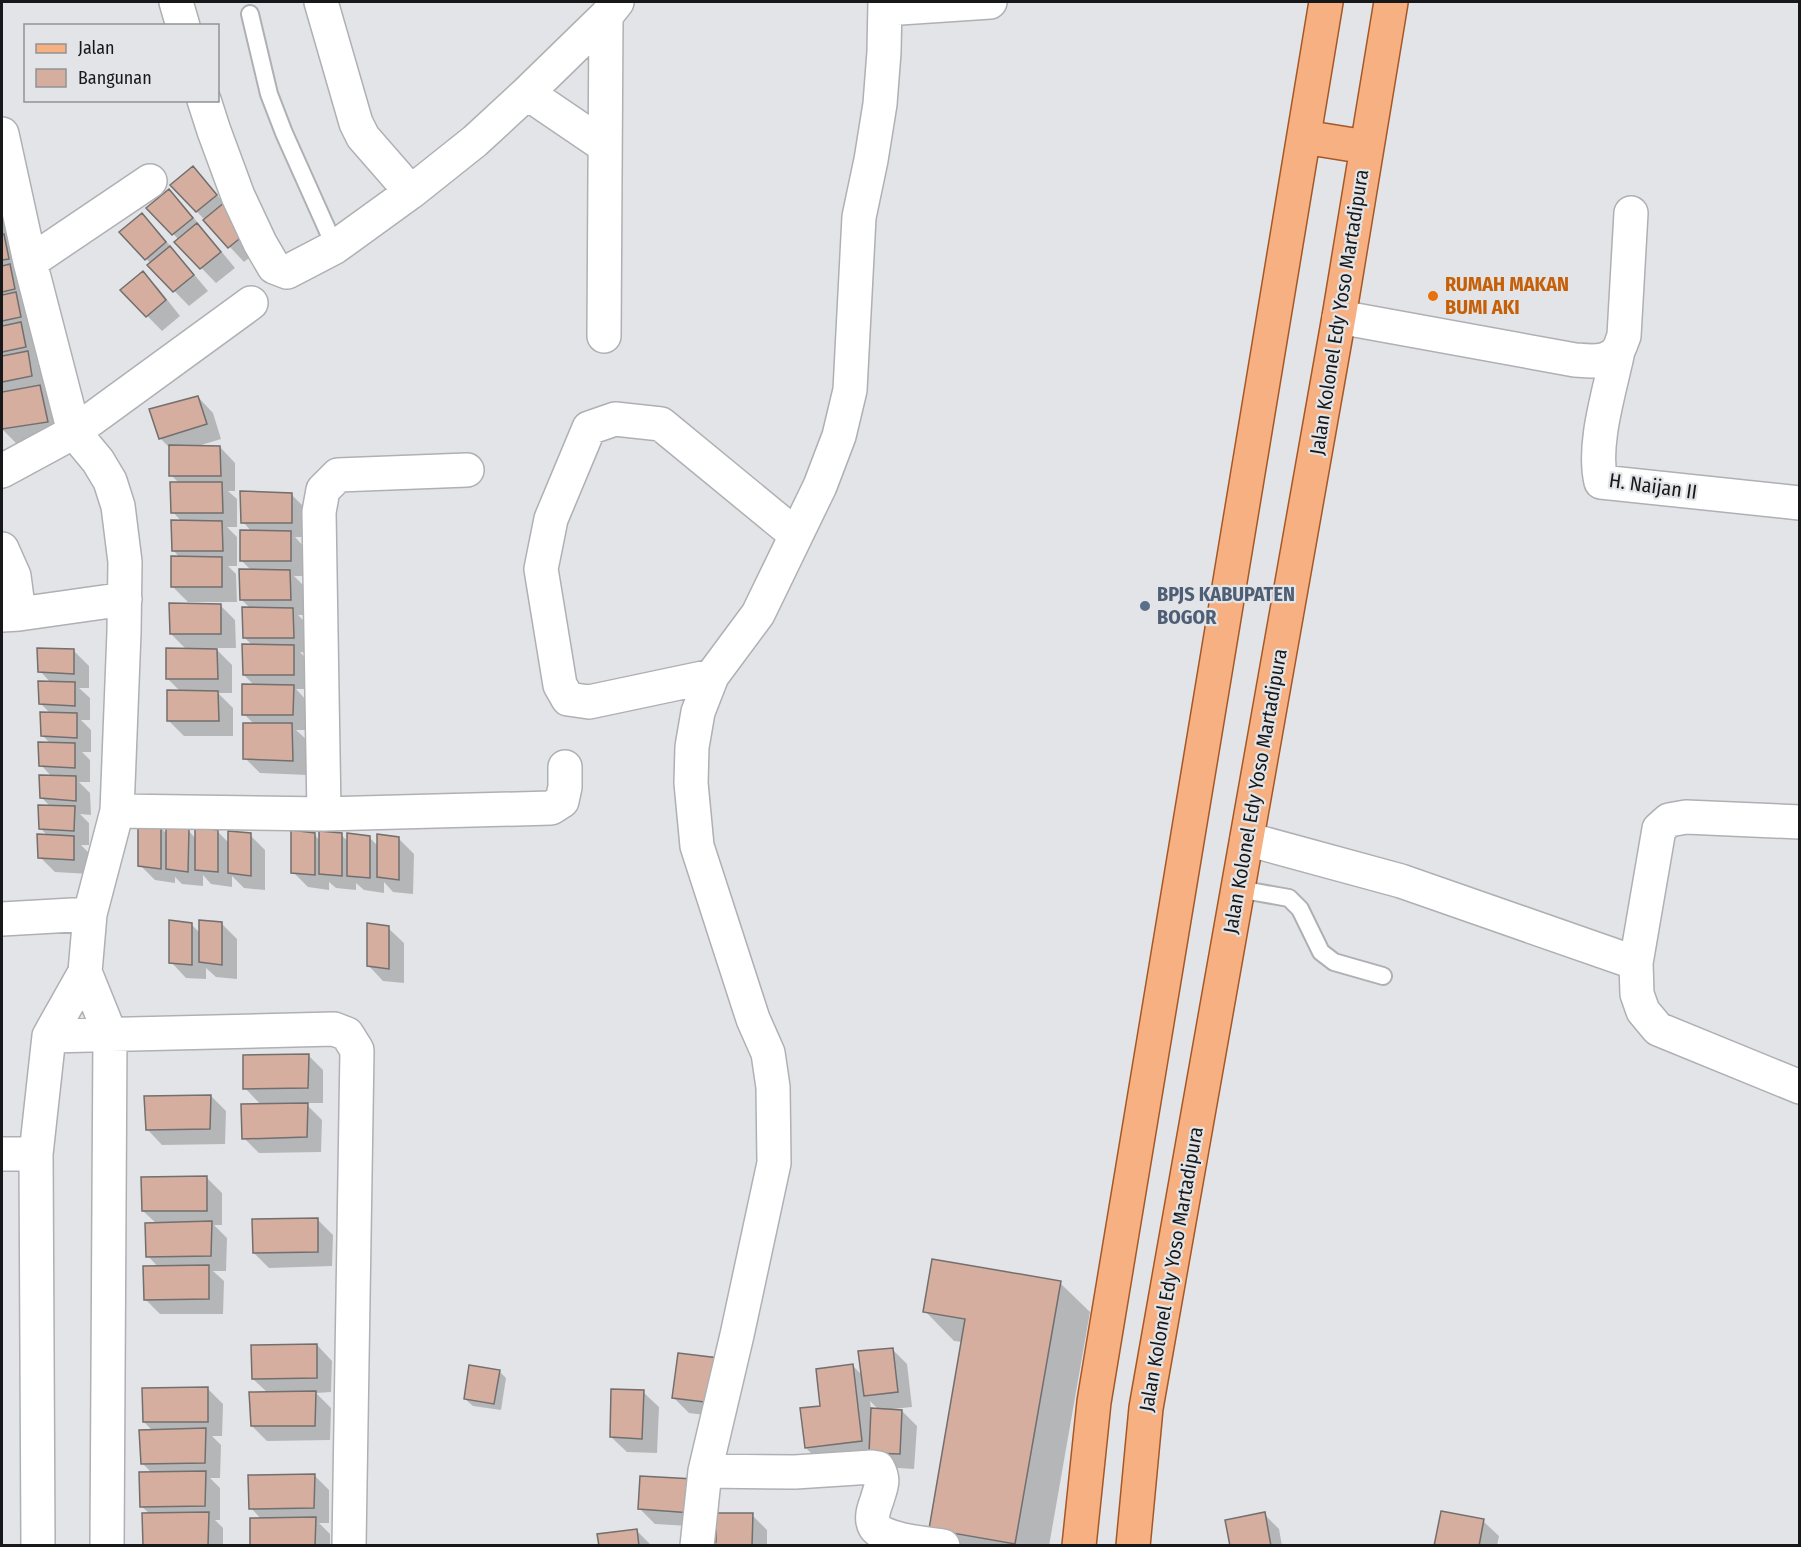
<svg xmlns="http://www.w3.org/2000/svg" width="1801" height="1547" viewBox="0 0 1801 1547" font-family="'Fira Sans Condensed',sans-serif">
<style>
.shadow{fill:#0003;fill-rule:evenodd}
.building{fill:#d5ae9f;stroke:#726f6e;stroke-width:1.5}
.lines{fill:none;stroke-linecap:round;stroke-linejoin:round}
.service-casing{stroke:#afb0b3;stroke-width:20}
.minor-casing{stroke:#afb0b3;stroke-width:36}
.primary-casing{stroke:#a55826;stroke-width:36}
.service{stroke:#fff;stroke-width:16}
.minor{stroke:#fff;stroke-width:33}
.primary{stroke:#f7b081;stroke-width:33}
.food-dot{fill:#e8710a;stroke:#e2e4e7;stroke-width:2}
.service-dot{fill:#5c6f8a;stroke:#e2e4e7;stroke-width:2}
.labels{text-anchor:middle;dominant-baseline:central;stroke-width:4.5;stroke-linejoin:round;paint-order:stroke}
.food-label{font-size:20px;font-weight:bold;fill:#c56008;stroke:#e2e4e7;text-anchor:start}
.street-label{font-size:20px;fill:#171819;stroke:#e2e4e7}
.service-label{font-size:20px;font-weight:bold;fill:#4e5e75;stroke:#e2e4e7;text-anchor:start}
</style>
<rect width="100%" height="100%" fill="#e2e4e7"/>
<path class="shadow" d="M193,168l70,79 -19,15 -72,-77z
M2,189l33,143 -5,1 6,6 4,23 -3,1 5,5 5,23 -2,1 10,10 8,35 -47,6 -14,-14v-35l2,-1 -2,-3z
M169,191l15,15 51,62 -19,15 -40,-41 3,-2 -31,-32z
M142,215l15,15 51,61 -19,15 -40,-41 2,-1 -29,-32z
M143,273l15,15 22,28 -18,15 -40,-41z
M198,397l15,16 8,26 -23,7 22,1 15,16v28h-7l9,8v28h-10l10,10v29h-9l8,8 1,28h-49l-15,-15 7,-29 -6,-7 8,-29 -9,-10 6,-29 -8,-8v-26l-11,-11z
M291,494l15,15 1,28h-12l10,11 1,28h-12l11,11v28h-7l10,10v28l-8,-1 8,9v28h-12l12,13v28h-12l11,10v35l-47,-2 -15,-15 9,-34 -10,-10 11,-28 -11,-11 9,-29 -9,-9 6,-29 -9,-9 11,-28 -10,-10 10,-29 -9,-10z
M220,605l15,15 1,28h-21l17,17v28h-14l15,15v28h-49l-15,-15 12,-29 -14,-14 20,-28 -16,-16z
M74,651l15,15v22h-10l11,10v22h-9l10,10v22h-9l8,8v22h-11l11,11 1,22 -11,-1 9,9v22h-8l7,7 1,22 -34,-2 -15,-15 8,-21 -8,-8 11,-21 -9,-9 10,-21 -11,-12 10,-21 -9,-9 9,-21 -10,-10 10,-21 -11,-12z
M160,827l7,7 21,-4 8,9 21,-8 12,12 21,-8 15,15v40l-21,-2 -12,-12v11l-21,-3 -8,-9v11l-21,-2 -7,-7v6l-20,-3 -15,-15z
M314,834l6,7 21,-6 8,7 20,-5 9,9 20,-8 16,16 -1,40 -20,-2 -9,-10v11l-20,-3 -8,-7v7l-20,-2 -7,-6v8l-21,-3 -15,-15z
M191,924l10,10 21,-10 15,15v40l-21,-2 -10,-9v11l-20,-1 -15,-16z
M388,928l16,15v40l-21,-2 -15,-16z
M308,1055l15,15v33h-18l17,17 -1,32 -62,1 -15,-15 18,-32 -17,-18z
M211,1096l15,15 -1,33 -63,1 -15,-16z
M207,1178l15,15v32h-8l13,13 -1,33h-13l11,10 -1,33h-63l-15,-15 13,-32 -10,-11 9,-32 -14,-13z
M318,1220l15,15 -1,31 -63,2 -15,-15z
M1060,1283l30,29 -41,234h-102l16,-204 -9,-1 -29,-30z
M317,1345l15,16 -1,31 -15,1 15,15 -1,32 -63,1 -15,-15 16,-33 -15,-14z
M892,1349l15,15 5,43 -20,2v2h10l15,15 -3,43 -93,-6 -15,-15 16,-41 31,-41 10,10zM870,1401l9,9 -8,-1z
M679,1355l49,63 -39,-5 -15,-15z
M499,1371l7,7 -5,32 -28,-4 -8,-7z
M208,1389l15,15 -1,32h-10l9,9 -1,33h-10l10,10v32h-5l8,8v18h-78l5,-32 -9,-8 12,-32 -11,-11 11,-32 -9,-9z
M643,1392l16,15 -2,46 -30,-1 -16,-15z
M314,1475l15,15v33h-10l11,11v12h-78l10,-26 -11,-12z
M693,1481l13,46 -51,-3 -15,-15z
M1264,1514l15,15 3,17h-51z
M752,1515l15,15v16h-54z
M1483,1521l16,15 -2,10h-62z
M637,1531l15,15h-52z"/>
<path class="building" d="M193,166l24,29 -21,17 -26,-27z
M169,189l24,29 -21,17 -26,-27z
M225,202l24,29 -21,17 -25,-28z
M142,213l24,29 -21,18 -26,-28z
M197,223l24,29 -21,17 -26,-27z
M2,234h2l5,25 -7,1z
M170,246l24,29 -21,17 -26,-27z
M10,264l5,25 -13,3v-26z
M143,271l23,29 -20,17 -26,-27z
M16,292l5,25 -19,4v-26z
M21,322l5,25 -24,5v-26z
M28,351l4,25 -30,6v-26z
M40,385l8,37 -46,7v-37z
M198,396l9,28 -48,15 -10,-30z
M169,445l51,1 1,30h-52z
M170,482h52l1,31h-52z
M240,491l52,2v30h-51z
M171,520l51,1 1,30h-51z
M240,530l51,1v30h-51z
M171,556l51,1v30h-51z
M239,569l51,1 1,30h-51z
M169,603l52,1v30h-51z
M242,607l51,1 1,30h-51z
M242,644l52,1v30h-51z
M37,648l37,1v25l-36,-2z
M166,648l51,1 1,30h-52z
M38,681l37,1v24l-36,-2z
M242,684l52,1 -1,30h-51z
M167,690l51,1 1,30h-52z
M40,712l37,1v25l-36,-2z
M243,723h49l1,38 -50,-2z
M38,742l37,1v25l-36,-2z
M39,775l37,1v25l-36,-3z
M38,805l37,1 -1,25 -35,-2z
M138,823l23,3v43l-23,-3z
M166,827l23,2 -1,43 -22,-3z
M195,827l23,3v42l-23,-2z
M291,830l24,3v42l-24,-2z
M228,831l23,2v43l-23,-3z
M319,831l23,2v43l-23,-2z
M347,833l23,3v42l-23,-2z
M37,834l37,2v24l-36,-2z
M377,834l22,3v43l-22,-3z
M169,920l23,3v42l-23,-2z
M199,920l23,2v43l-23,-3z
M367,923l22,3v43l-22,-3z
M309,1054l-1,34 -65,1v-34z
M211,1095l-1,34 -64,1 -2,-34z
M308,1103l-1,34 -65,2 -1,-35z
M207,1176v35h-65l-1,-34z
M318,1218v34l-65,1 -1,-34z
M212,1221l-1,35 -65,1 -1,-34z
M932,1259l129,22 -46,263 -86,-15 36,-210 -42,-7z
M209,1265v34l-65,1 -1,-34z
M317,1344v34l-65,1 -1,-34z
M893,1348l5,44 -34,4 -6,-45z
M678,1353l41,5 -6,45 -41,-5z
M853,1364l9,77 -57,7 -5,-40 20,-2 -4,-37z
M469,1365l31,5 -6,34 -30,-5z
M208,1387v35h-65l-1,-34z
M611,1389l33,1 -2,49 -32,-2z
M316,1391l-1,35h-64l-2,-34z
M871,1408l31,2 -2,44 -31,-1z
M206,1428l-1,35 -64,1 -2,-34z
M206,1471l-1,35 -65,1 -1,-35z
M315,1474l-1,34 -65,1 -1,-34z
M640,1476l54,3 -2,34 -54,-4z
M1441,1511l43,8 -5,27h-45z
M209,1512l-1,34h-65l-1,-33z
M1265,1512l6,34h-41l-5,-26z
M716,1513h37l-1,33h-41v-3l5,-1z
M316,1517l-1,29h-65v-28z
M637,1529l2,17h-40l-2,-12z"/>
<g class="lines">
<g class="service-casing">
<path id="service" d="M250,14l19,80 15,39 51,114
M1238,889l51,9 11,11 21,43 13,10 49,14"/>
</g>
<g class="minor-casing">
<path id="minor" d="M176,2l7,24
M321,2l35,121 7,14 48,55
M885,9l105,-7
M527,93l78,53
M204,100l10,31 24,65 22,47 14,24 13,5 48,-25 76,-55 64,-51 52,-48 79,-77 11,-14
M2,134l28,128 44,170 24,29 12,20 8,25 7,56 -1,70 -7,179 -27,103 -5,58 -36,64 -13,118 2,392
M30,262l120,-81
M1339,317l236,43c15,1 34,4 43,-10 3,-4 4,-10 6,-14l7,-123
M604,336l2,-320
M1618,351c-8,39 -26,93 -17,131l199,21
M2,471l72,-39 177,-129
M2,549l12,27 5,38
M2,615l17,-1 106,-15
M712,676l-123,26 -21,-3 -8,-14 -19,-116 10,-50 38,-91 26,-9 46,5 135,111
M117,811l207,3 227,-6 11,-7 3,-14v-20
M324,814l-5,-302 4,-22 15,-15 129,-5
M1800,822l-114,-5 -17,3 -10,9 -23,134 1,31 6,17 15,18 142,58
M1247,839l154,42 235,82
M2,919l88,-5
M85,972l25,62 -3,512
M49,1036l285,-7 13,5 10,16 -8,496
M2,1154h34
M705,1471l90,1 77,-5 6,1c7,13 3,18 -1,32 -3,8 -7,19 -2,27 8,13 54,17 68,19
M697,1546l8,-75 32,-136 37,-172 -1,-76 -5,-34 -15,-34 -56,-173 -6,-63 1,-36 6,-35 14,-36 46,-62 62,-128 19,-50 11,-46 9,-173 12,-57 9,-56 4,-52 1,-50"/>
</g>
<g class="primary-casing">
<path id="primary" d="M1304,137l62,10
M1079,1546l15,-144 232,-1400
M1133,1546l13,-138 193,-1091 52,-315"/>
</g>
<use href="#service" class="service"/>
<use href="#minor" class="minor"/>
<use href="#primary" class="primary"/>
</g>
<circle class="food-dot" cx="1433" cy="296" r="6"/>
<circle class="service-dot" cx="1145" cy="606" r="6"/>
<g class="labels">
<g class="food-label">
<text x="1445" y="284">RUMAH MAKAN<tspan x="1445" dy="23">BUMI AKI</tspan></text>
</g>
<g class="street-label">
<text transform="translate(1339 312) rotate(-81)">Jalan Kolonel Edy Yoso Martadipura</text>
<text transform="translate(1653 486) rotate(8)">H. Naijan II</text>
<text transform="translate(1255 791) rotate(-80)">Jalan Kolonel Edy Yoso Martadipura</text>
<text transform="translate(1171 1269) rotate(-80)">Jalan Kolonel Edy Yoso Martadipura</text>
</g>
<g class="service-label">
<text x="1157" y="594">BPJS KABUPATEN<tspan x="1157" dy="23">BOGOR</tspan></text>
</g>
</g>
<rect width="1801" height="1547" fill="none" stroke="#171819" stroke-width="6"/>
<rect x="24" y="24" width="195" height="78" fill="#e2e4e7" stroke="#919295" stroke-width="1.5"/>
<rect x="36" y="44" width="30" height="9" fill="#f7b081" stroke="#919295" stroke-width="1.5"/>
<text x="78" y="54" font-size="18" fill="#171819">Jalan</text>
<rect x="36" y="69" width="30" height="18" fill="#d5ae9f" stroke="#919295" stroke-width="1.5"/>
<text x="78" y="84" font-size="18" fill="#171819">Bangunan</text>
</svg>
